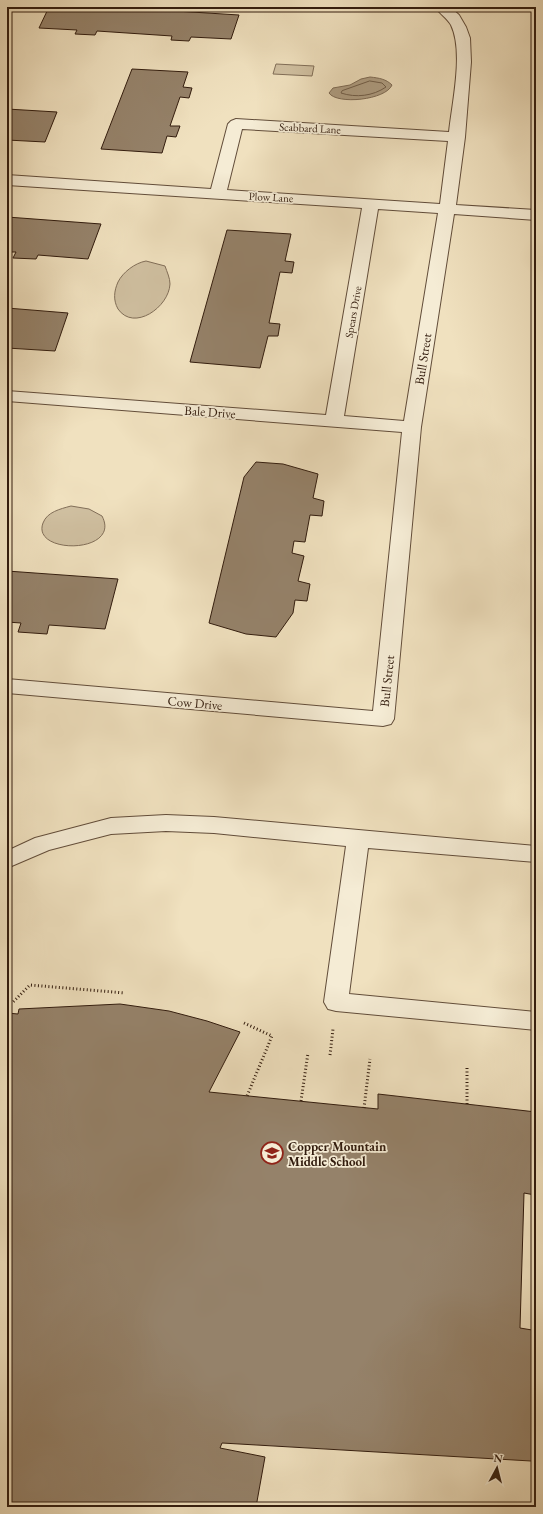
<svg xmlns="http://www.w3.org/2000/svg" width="543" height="1514" viewBox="0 0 543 1514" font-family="'EB Garamond',serif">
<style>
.green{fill:#d0c0a1;stroke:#816e58}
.water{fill:#af9e83;stroke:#7d6a54}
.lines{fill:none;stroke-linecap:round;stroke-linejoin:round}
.shore{stroke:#705d48;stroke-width:1}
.building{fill:#95826a;stroke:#321c0e}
.lane-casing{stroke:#624d3a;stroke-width:2}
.street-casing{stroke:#624d3a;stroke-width:2}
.path{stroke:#321c0e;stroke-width:3;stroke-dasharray:1 2.5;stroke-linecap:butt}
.lane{fill:#f5ecd5;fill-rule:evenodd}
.street{fill:#f5ecd5;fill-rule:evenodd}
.labels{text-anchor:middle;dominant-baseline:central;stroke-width:3.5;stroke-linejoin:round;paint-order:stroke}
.far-street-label{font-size:11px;fill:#321c0e;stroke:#f5ecd5}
.street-label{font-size:13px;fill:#321c0e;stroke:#f5ecd5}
.poi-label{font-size:13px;font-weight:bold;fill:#321c0e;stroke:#f5ecd5;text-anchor:start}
</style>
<rect width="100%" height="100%" fill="#f0e1bf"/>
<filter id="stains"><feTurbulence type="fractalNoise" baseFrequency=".005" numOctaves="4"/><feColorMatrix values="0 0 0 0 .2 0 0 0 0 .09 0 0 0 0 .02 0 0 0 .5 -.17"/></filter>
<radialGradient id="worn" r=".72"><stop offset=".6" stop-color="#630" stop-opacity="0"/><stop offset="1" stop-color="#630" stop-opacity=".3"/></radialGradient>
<path class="green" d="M276,64l38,2 -2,10 -39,-2z
M146,261l19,5c2,6 5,12 5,18 -1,23 -36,48 -52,25 -5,-9 -4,-18 0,-27 5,-10 17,-19 28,-21z
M71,506l18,3 13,7c20,38 -71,39 -59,7 4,-11 17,-14 28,-17z"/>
<path class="water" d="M370,77c9,1 16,2 22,8 -6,15 -55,20 -63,8l4,-5 17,-3 11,-6z"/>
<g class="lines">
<path class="shore" d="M370,81l12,2 4,4c-13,9 -30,11 -45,6l1,-2z"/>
</g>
<path class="building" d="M49,7h63l127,8 -8,24 -40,-2 -2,4 -18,-1 1,-4 -75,-5 -2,4 -20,-1 2,-4 -38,-2z
M132,69l56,3 -5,15 9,1 -3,10 -9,-1 -10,29h10l-4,11 -9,-1 -5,17 -61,-4z
M7,109l50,3 -12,30 -38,-2z
M7,217l94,7 -13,35 -50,-4 -2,4 -23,-1 3,-6h-9z
M227,230l64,4 -6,27 9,1 -2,11 -12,-1 -11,51 11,1 -2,12h-10l-8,32 -70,-6z
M7,308l61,5 -13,38 -48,-3z
M256,462l27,2 35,10 -5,24 11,3 -2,15 -12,-1 -5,27 -11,-1 -2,12 12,3 -6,25 12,3 -3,17 -12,-1 -2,13 -17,24 -30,-3 -37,-11 35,-146z
M7,571l111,8 -13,50 -56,-4 -2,9 -29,-2 3,-9 -14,-1z
M120,1004l49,7 38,10 33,11 -31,60 169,17v-15l158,18 -1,83 -11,-2 -4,135 12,2 4,3v124l-5,4 -309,-18 -2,5 45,9 -9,50 -54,-4 -1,4h-194v-94l4,-21 -4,-1v-378l11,1 1,-5z"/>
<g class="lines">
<g class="lane-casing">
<path id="lane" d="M166,815l48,2 322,29v16l-168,-14 -19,146 187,18v18l-200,-19 -8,-2 -4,-7 22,-156 -132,-13 -48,-2 -55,3 -62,16 -42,18v-17l28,-13 76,-20z"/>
</g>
<g class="street-casing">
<path id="street" d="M435,7h15l9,8 7,12 4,11 1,24 -6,75 -9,68 80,5v10l-82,-6 -33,213 -27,292 -3,5 -8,2 -376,-33v-14l366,32 29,-279 -395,-31v-10l319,24 36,-207 -355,-23v-10l204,14 17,-65 3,-3 5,-2 213,13c3,-29 15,-80 2,-107 -4,-7 -11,-11 -16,-18zM242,129l206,12 -8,63 -213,-14zM378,209l60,4 -34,208 -60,-5z"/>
</g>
<path class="path" d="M7,1002l5,1 18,-18 95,8
M244,1023l28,13 -25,60
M330,1055l3,-26
M467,1068v36
M301,1101l7,-48
M364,1108l6,-49"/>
<use href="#lane" class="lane"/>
<use href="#street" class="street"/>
</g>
<defs>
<g id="school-ring" transform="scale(1.15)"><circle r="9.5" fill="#f5ecd5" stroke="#8f2418" stroke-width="1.5"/><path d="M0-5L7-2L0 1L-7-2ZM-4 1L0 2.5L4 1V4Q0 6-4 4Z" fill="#8f2418"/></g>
</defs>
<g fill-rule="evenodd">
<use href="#school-ring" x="272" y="1153"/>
</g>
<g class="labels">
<g class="far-street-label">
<text transform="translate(310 128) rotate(3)">Scabbard Lane</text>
<text transform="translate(271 197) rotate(3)">Plow Lane</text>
<text transform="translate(353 312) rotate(-80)">Spears Drive</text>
</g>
<g class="street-label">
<text transform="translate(423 359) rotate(-81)">Bull Street</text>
<text transform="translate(210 412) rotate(4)">Bale Drive</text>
<text transform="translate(387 681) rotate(-84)">Bull Street</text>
<text transform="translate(195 703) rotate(5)">Cow Drive</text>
</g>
<g class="poi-label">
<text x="288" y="1146">Copper Mountain<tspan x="288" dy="15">Middle School</tspan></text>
</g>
</g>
<rect width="543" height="1514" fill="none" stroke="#f0e1bf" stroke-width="24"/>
<rect x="8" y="8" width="527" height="1498" fill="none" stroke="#321c0e" stroke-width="2"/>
<rect x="12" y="12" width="519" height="1490" fill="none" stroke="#321c0e"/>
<g transform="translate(497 1468) rotate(7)" stroke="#f5ecd5" stroke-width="3" paint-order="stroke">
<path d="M0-3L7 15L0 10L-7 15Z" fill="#321c0e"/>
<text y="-6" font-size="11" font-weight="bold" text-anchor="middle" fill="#321c0e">N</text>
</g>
<rect width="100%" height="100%" filter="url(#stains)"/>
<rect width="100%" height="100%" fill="url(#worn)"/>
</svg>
